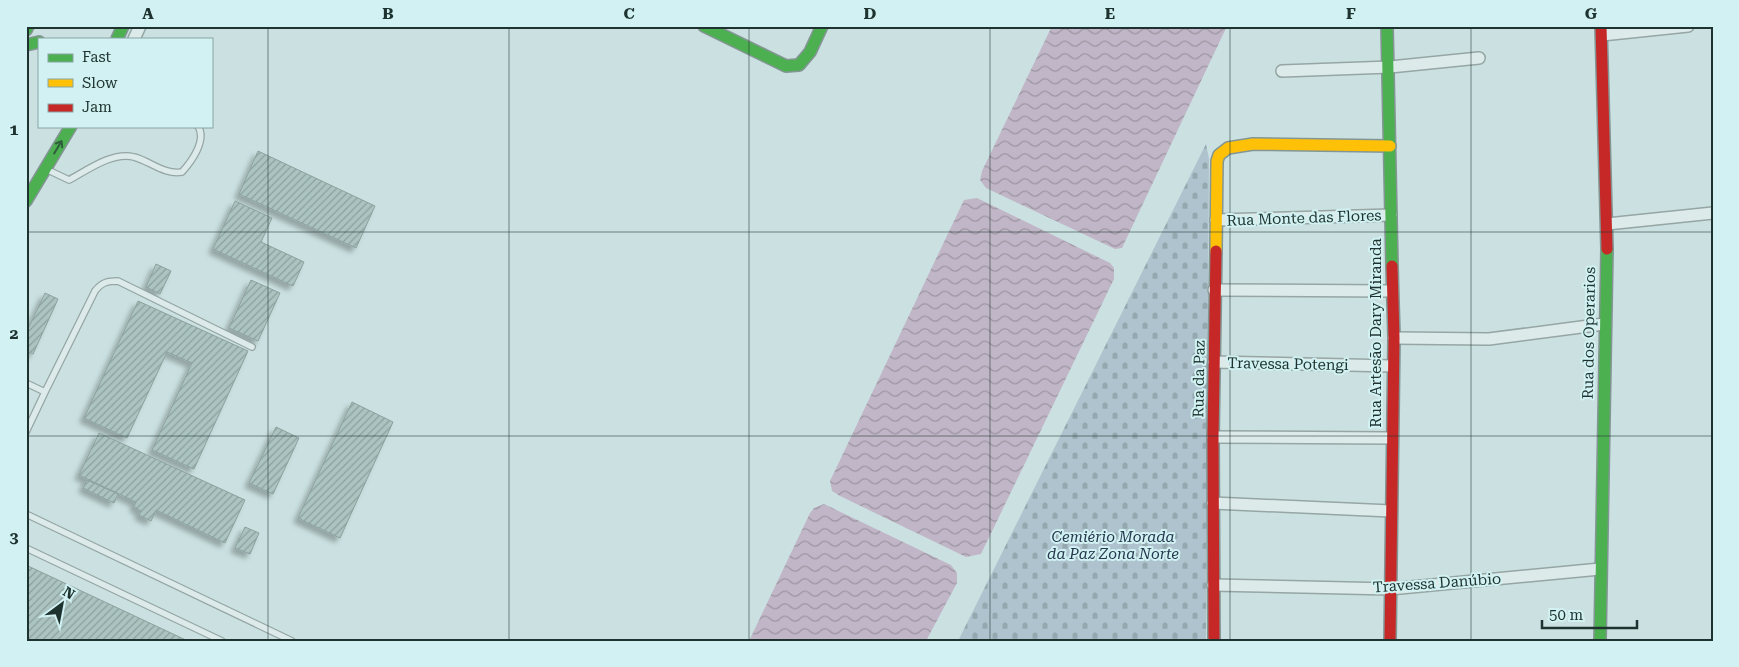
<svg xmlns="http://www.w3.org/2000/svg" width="1739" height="667" viewBox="0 0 1739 667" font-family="'Roboto Serif',serif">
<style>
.cemetery{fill:url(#cemetery-stones)}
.water{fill:url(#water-waves)}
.building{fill:url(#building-hatch);stroke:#8ba19d;filter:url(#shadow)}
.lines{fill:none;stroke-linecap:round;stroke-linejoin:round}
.lane-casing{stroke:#95a6a4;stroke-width:8}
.street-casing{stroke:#95a6a4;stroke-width:14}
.fast-casing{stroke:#849694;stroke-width:14}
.slow-casing{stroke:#849694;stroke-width:14}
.jam-casing{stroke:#849694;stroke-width:14}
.lane{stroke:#dceaea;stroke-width:5.5}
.street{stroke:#dceaea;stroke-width:11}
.fast{stroke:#4caf50;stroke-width:11}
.slow{stroke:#ffc107;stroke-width:11}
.jam{stroke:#c62828;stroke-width:11}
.oneway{stroke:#2e5e3b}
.grid{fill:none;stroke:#1e332f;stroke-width:1;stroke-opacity:0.55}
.labels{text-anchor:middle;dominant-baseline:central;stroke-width:4;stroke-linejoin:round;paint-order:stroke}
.street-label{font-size:15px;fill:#1e332f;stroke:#d1f1f2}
.park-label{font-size:15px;font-style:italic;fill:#26374e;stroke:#d1f1f2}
.neatline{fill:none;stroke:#1e332f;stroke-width:2}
.grid-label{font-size:16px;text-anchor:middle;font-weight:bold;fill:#1e332f}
</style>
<defs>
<pattern id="cemetery-stones" width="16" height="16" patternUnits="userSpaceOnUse" patternTransform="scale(1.25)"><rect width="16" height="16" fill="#aec3cd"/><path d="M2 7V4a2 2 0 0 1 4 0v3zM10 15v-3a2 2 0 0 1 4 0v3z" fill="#95a8b0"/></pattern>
<pattern id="water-waves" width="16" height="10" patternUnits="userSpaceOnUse" patternTransform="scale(1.25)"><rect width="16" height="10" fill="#c1b6c7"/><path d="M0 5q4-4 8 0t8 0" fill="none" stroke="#9c95a2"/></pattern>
<pattern id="building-hatch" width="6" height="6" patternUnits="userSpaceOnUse" patternTransform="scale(1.25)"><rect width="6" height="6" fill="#acc4c1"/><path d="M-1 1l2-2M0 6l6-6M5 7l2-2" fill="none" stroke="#8ba09d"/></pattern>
<filter id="shadow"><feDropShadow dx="-4.5" dy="4.5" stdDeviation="2.5" flood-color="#0004"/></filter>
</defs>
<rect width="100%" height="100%" fill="#cbe1e1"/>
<path class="cemetery" d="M1206,144l3,15 -3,482h-248z"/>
<path class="water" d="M1052,26h175l-105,222 -7,1 -129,-61 -6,-8 2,-9z
M977,198l133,65 4,5v11l-133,275 -15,3 -126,-61 -8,-5 -2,-10 134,-281z
M824,504l127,61 6,8v10l-31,58h-177l61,-128 4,-5z"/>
<path class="building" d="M258,151l117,55 -19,42 -117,-54z
M235,201l37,17 -11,24 43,20 -11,24 -80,-37z
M156,264l15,7 -11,23 -14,-7z
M251,280l29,13 -22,48 -29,-13z
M45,293l13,6 -25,55 -7,-3v-18z
M138,301l110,50 -54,118 -42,-19 40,-87 -25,-11 -40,86 -43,-20z
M352,402l41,20 -53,116 -42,-20z
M276,427l23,11 -26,56 -24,-11z
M99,433l146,67 -20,43 -69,-33 -5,11 -12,-6 2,-4 -7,-4 2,-5 -57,-27z
M87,480l31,14 -4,9 -31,-15z
M245,527l14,6 -9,21 -15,-6z
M26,565l162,76h-162z"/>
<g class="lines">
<g class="lane-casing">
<path id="lane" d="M48,170l21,10c17,-9 44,-29 65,-23 16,4 30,18 48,15 10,-11 25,-32 16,-46
M26,383l19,9 50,-101c7,-9 13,-10 23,-10l134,66
M26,432l19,-40
M26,514l266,127
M26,548l196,93"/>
</g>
<g class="street-casing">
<path id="street" d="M1602,35l86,-9
M134,39l6,-13
M1282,71l108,-4 89,-9
M1216,220l175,-5
M1607,224l106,-11
M1214,290l178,1
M1394,338l95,1 115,-15
M1214,362l179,4
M1213,437l178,1
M1213,503l178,8
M1213,585l177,4 210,-20"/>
</g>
<g class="fast-casing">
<path id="fast" d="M704,26l82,40 13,-1 11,-13 12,-26
M1387,26l5,240
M26,30l2,-4
M117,39l6,-13
M26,45l13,-3
M26,201l45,-75
M1600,641l7,-392"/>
</g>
<g class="slow-casing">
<path id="slow" d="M1216,251l1,-90 2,-6 9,-7 25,-4 137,2"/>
</g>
<g class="jam-casing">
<path id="jam" d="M1601,26l6,223
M1214,641l-1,-204 3,-186
M1390,641l4,-303 -2,-72"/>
</g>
<use href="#lane" class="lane"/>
<use href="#street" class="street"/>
<use href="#fast" class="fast"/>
<use href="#slow" class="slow"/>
<use href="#jam" class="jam"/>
</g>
<defs><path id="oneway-shaft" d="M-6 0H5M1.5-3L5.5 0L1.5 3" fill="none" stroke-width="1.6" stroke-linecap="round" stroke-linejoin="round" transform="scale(1.25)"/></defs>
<use class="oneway" href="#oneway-shaft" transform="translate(58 147) rotate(-59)"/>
<path class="grid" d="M268,26v615M509,26v615M749,26v615M990,26v615M1230,26v615M1471,26v615M26,232h1687M26,436h1687"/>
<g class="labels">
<g class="street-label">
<text transform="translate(1304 218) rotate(-2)">Rua Monte das Flores</text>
<text transform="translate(1376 333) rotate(-90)">Rua Artesão Dary Miranda</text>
<text transform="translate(1589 333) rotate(-89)">Rua dos Operarios</text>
<text transform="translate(1288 364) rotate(1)">Travessa Potengi</text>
<text transform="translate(1199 379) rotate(-89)">Rua da Paz</text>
<text transform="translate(1437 583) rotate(-4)">Travessa Danúbio</text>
</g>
<g class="park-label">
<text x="1113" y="537">Cemiério Morada<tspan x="1113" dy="17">da Paz Zona Norte</tspan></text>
</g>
</g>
<rect width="1739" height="667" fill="none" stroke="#d1f1f2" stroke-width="55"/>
<rect x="38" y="38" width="175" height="90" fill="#d1f1f2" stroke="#89a5a4"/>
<rect x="48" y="54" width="25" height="8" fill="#4caf50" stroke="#89a5a4"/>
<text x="82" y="62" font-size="15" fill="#1e332f">Fast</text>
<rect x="48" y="79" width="25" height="8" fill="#ffc107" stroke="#89a5a4"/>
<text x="82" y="88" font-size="15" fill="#1e332f">Slow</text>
<rect x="48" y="104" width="25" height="8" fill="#c62828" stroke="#89a5a4"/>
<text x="82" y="112" font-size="15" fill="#1e332f">Jam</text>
<g transform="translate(62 604) rotate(32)" stroke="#d1f1f2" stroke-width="4" paint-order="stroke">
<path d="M0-4L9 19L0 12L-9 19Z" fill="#1e332f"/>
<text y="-8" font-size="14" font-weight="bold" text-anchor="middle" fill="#1e332f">N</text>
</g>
<path d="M1542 620v8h95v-8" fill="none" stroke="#1e332f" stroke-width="2.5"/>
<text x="1549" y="620" font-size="15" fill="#1e332f" stroke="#d1f1f2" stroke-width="4" paint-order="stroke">50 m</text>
<rect x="28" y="28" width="1684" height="612" class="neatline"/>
<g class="grid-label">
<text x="148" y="19">A</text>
<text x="388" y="19">B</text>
<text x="629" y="19">C</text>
<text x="870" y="19">D</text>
<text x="1110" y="19">E</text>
<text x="1351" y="19">F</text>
<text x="1591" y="19">G</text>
<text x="14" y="135">1</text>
<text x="14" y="339">2</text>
<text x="14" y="543">3</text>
</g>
</svg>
